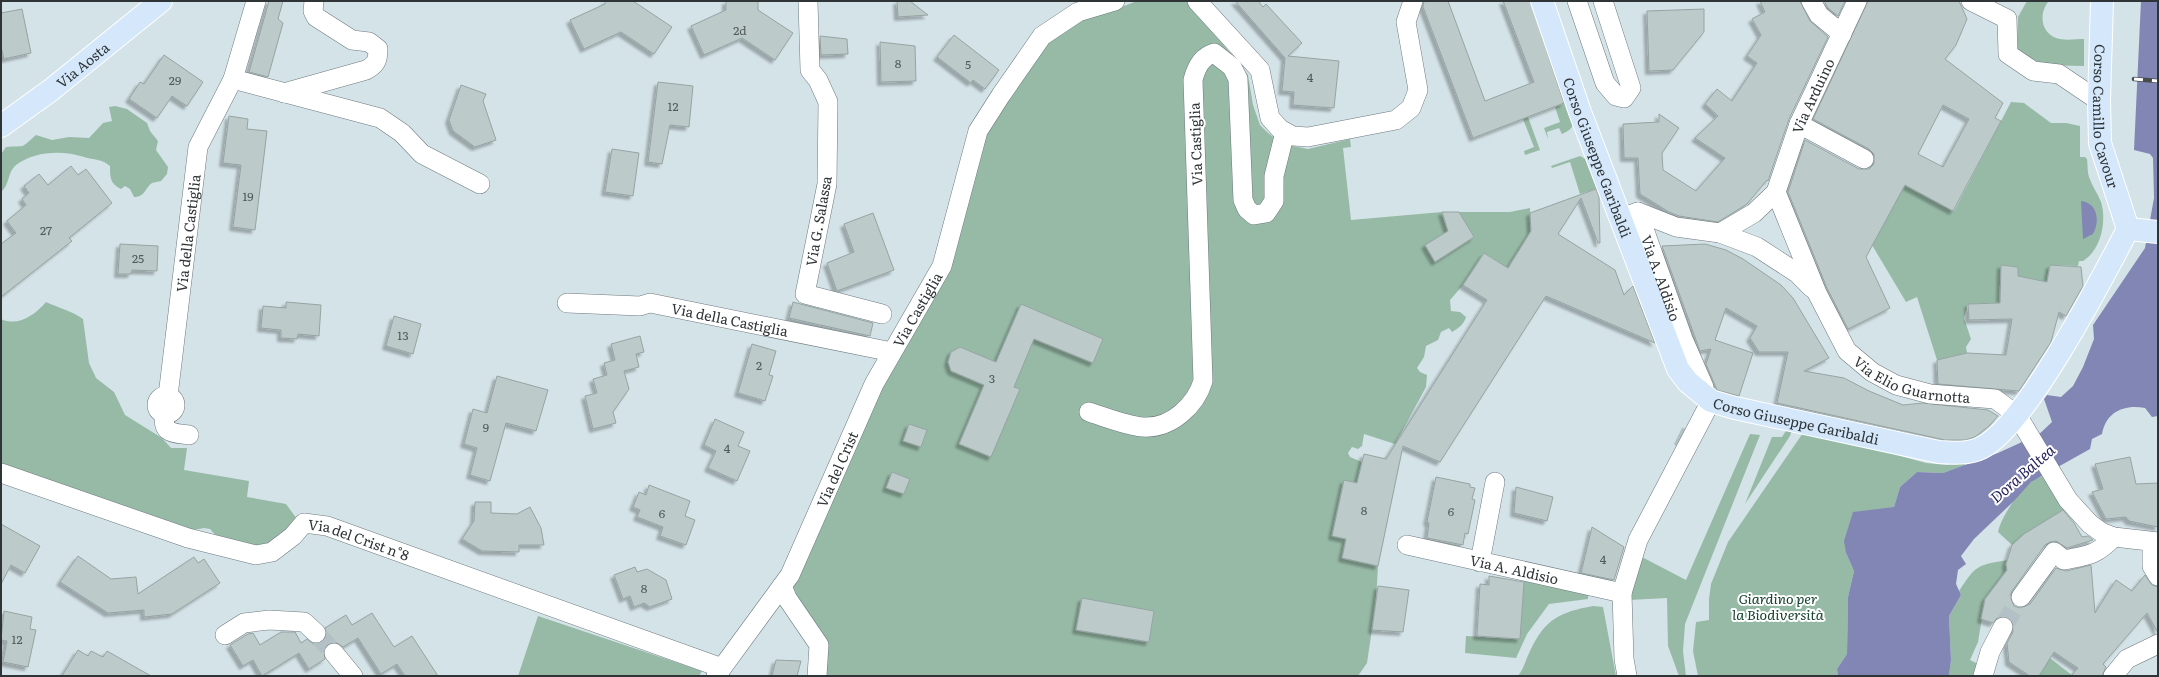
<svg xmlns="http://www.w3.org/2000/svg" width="2159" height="677" viewBox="0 0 2159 677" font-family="Literata,serif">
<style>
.green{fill:#97baa7}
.water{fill:#8286b5}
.building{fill:#bccbca;stroke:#95a4a2;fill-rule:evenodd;filter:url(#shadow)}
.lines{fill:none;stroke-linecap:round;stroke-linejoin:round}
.minor-tunnel{stroke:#b3c0c5;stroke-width:19;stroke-dasharray:19 10;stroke-linecap:butt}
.minor-casing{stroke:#6d797e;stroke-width:20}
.major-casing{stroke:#fff;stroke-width:24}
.minor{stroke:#fff;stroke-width:19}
.major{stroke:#d4e7fb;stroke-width:22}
.rail-casing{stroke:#464d4f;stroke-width:4.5}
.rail{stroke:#fff;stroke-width:3;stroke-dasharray:9;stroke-linecap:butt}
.labels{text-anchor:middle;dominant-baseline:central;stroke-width:4;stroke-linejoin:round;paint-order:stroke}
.number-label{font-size:12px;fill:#525a5c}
.street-label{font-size:14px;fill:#2f3537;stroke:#fff}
.park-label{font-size:14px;font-style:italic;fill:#15412d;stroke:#fff}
.water-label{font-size:15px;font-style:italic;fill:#25225c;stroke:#fff}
</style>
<defs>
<filter id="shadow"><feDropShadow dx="-3.5" dy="3.5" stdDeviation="1" flood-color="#0004"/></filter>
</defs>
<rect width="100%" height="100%" fill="#d4e3e8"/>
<path class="green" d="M1137,1h51l60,74 5,30 7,20 7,7 15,12 26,5 42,-10 1,8 -8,1 8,72 91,-8 6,19 -23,14 10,16 39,-24 -15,-25h51l20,-4 1,23 -23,37 -24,-15 -21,32 -13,15 1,11 9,1 6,5c-2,7 -7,11 -14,15l-3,-4 -8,4 -3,8 -12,6 -2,11 -7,11 3,4 7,3 -1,12 -31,57 -31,-10 -2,12 -4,3 -6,-2 -4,6 2,4 12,5 -5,21 -13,-2 -12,55 14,3 -4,19 36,8 -2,36 -9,61 -9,13h-533l-37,-80 89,-211 68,-119 37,-132 65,-92 33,-23 34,-9z
M2027,1h22c-10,11 -9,31 7,37 8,3 20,1 28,1v27l-49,-1 -18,-12 1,-36z
M1567,102l7,21c-3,7 -6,8 -12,11l-3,-6 -12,4 1,7 -4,-11 16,-6 -5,-15z
M2011,102l13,1 27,20h15l14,3v31h5l2,2c1,6 0,12 2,18 3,9 9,17 12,25 6,19 0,48 -18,59h-4l-1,5 -28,-1 -3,17 -29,-6v-9l-17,-2 -1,38 -32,1 -4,14 7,21 -5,8 1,6 -30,7 -20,-63 -11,5 -34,-57 22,-40 8,-21 52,27z
M115,106l12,3 20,14 3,8 8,10 -2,9 12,17 -1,7 -6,7 -9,2c-7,5 -7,14 -18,14l-4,-8 -5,-3 -4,3c-11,-5 -11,-12 -11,-23 -8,-7 -16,-6 -26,-9 -22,-7 -49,-6 -68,8 -9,7 -6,20 -15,27v-38l5,-7c21,-2 13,3 30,-12l16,5 17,-3 20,1 14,-15 9,-2 -3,-14z
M1528,117l12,33 -15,5 -1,-4 10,-4 -11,-28z
M1580,156l11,6 8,26 -19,6 -10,-32 -18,6 -1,-2z
M46,302c13,6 26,9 37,17l6,44 7,15 18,14 11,23 37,23 9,10h16l-3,22 65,11 -2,16 39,7 11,15 -29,28 -47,-6 -11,-12 -6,-1 -16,3 -187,-65v-147c17,8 34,-4 45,-17z
M1789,426l4,1 -3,9 -45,68 27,-67h10z
M1805,430l121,33 21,2 14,-3 5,3 -23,8 -26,-1 -17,15 -6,20 -48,46 8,18 -6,26 -1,57 -10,15 1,7h-140l-5,-25 3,-29 13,-2v-21l2,-15 17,-42z
M1750,434l10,1 -75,189 -2,27 3,25h-7l-11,-30 -1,-48 -38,2 11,-44 46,24z
M2046,475l20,33 -42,26 -12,11 -14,-13c3,-15 21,-41 33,-50 4,-3 10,-5 15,-7z
M2008,560l-2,11 -21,28 -7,43 -8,18 12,6 -3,10h-30l2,-16 -2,-44 12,-21 -2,-4c17,-26 18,-26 49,-31z
M1524,578l64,14v7l-39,5 -22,30 -11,24 -51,-5 1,-17 54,3z
M1593,606l10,1 13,69h-98c6,-8 8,-17 12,-25 15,-32 30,-39 63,-45z
M538,616l164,55 -3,5h-181z
M2050,658l23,18h-34z"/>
<path class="water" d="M2141,1h17v415l-6,1 -7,-9c-21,-4 -39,4 -43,26l-10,5 -2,10 -59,33 -17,19 -40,38 -13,17 5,8 -8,6 -2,14 5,11 -12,21 2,44 -2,16h-111l-1,-7 10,-15 1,-57 6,-26 -8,-18 -2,-12 9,-29 41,-5 6,-20 17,-15 26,1 55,-20 24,-11 11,-2 19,-18 -8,-23 3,-4 14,2 12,-11 10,-19 11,-28 -1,-14 52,-77 9,-50 -1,-40 -3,-4 -16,-4z
M2081,201c17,2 19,20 12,33l-10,5z"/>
<path class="building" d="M269,1h14l-5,18 5,4 -15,54 -19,-5z
M605,1h28l39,26 -18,27 -33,-22 -37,17 -14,-29 35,-16z
M726,1h32v9l35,23 -18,27 -33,-22 -38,17 -13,-29 35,-16z
M897,1h13l18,14 -30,2z
M1235,1h23l5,6 3,-3 36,39 -14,13 51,5 -5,47 -41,-3 1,-13 -12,-1 3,-33z
M1424,1h24l37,100 49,-19 -31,-81h27l34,102 -91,35 -50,-131z
M1760,1h40l10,20 18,16 -39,82 -21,62 -1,-1 -20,24 -29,18 -39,-6 -10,-4 -29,-18 -2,-36h-14l-1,-34 36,-2v-8l20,14 -17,25 1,17 33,21 29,-33 -30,-20 23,-22 -13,-12 12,-15 15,12 25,-38 -10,-7 14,-21 -9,-16 13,-7z
M1824,1h21l-7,15 -10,-8z
M1868,1h91l8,18 -11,26 -11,14 58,44 -8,15 6,3 -48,90 -48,-26 -39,72 24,51 -42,21 -21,-41 -39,-96 17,-52 54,29h10l5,-5v-10l-5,-5 -56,-30zM1943,105l26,14 -26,48 -25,-13z
M22,9l9,44 -27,6 -3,-12v-34z
M1704,9v23l-31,38 -24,1 -2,-60z
M954,35l45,35 -14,19 -12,-9 -2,3 -34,-26z
M820,36l27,3 1,15 -27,1z
M880,42l35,4 1,35 -35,1z
M164,55l39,27 -16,24 -15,-10 -15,22 -28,-19 11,-17 4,2z
M658,82l35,4 -4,41 -19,-2 -8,39 -14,-2z
M461,85l25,9 -3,7 13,39 -21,7 -22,-16 -4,-11z
M229,116l19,3 -1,10 20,2 -12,99 -22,-3 8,-62 -18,-2z
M612,149l27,4 -6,43 -28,-4z
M71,166l7,9 8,-6 26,34 -43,35 3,3 -71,56v-53l15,-11 -9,-12 19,-16 -4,-6 7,-6 -5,-7 15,-12 9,11z
M1596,189l3,8 1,46h-2l-17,-45 -23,36 57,36 9,25 9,-9 22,57 -109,-47 -106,166 -37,-16 -25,120 -36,-8 4,-19 -14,-3 12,-56 13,3 7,-29 22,5 101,-159 -24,-15 21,-32 24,15 23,-37 -1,-18z
M1442,212h17l15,25 -39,25 -10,-17 23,-14z
M873,213l21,57 -57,21 -10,-28 27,-11 -10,-28z
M120,244l38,2 -1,25 -25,-1 -1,4h-13z
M1705,244l21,6 17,9 38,26 12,13 36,60 -25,13 40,7 25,13 34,14 20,-2 65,7 10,6 -8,9 -15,12 -10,3h-20l-168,-37 11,-51h-29l-9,-14 7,-12 -31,-18 -11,32 38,13 -14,43 -22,-6 -11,-26 5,-15 -11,2 -38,-105z
M2001,265l17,2v9l29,6 3,-17 31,2 2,19 -17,30 -7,-4 -8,30 -32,49 -81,-7 -1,-24 30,-7 39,2 6,-36 -43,1 -1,-16 32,-1z
M286,302l35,3 -2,31 -21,-2 -1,5 -16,-1v-8l-20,-2 2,-22 23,2z
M793,302l80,21 -3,13 -81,-18z
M1021,304l82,35 -10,24 -59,-24 -20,48 6,2 -29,68 -32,-13 25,-59 -33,-14 -3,-9 3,-10 9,-5 36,15z
M394,316l27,8 -8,30 -27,-8z
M640,336l4,16 -8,2 3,13 -15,4 5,18 -16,23 3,11 -23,6 -8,-33 12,-3 -4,-14 14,-4 -3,-12 11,-3 -4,-16z
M752,344l24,7 -7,24 4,1 -8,25 -27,-8z
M497,376l51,14 -12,41 -30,-8 -16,58 -20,-6 7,-27 -13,-4 9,-35 14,4z
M715,419l29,13 -6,14 12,5 -13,30 -29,-13 8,-17 -12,-6z
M909,424l18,6 -6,17 -18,-6z
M2130,457l6,27 22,-1v44l-29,-6 -3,-4 -20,2 -14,-27 11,-3 -8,-25z
M892,472l18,7 -6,15 -18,-6z
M1436,477l34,7v3l5,1 -3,11 3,1 -7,34 -3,-1 -2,12 -36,-7 2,-15 -2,-1z
M649,485l41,16 -5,15 10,4 -9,25 -26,-9 3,-9 -26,-10 3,-7 -7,-3 6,-15 7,3z
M1516,487l37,10 -6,24 -33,-8z
M475,502h16v11l26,1 13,-7 11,21 3,17h-25v7l-37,-1 -20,-12 12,-18z
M2063,510l11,13 8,14 6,-1 5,4 -26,8 -11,-7 -6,1 -5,3 -33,46 -2,5 4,10 6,2 10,-4 26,-36 10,3 25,-6 4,48 21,-33 16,11 13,-16 7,10 6,2v46l-11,-20 -44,51 3,3 -4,9h-31l7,-8 -24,-16 -15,24h-9l-21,-14 -2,-19 6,-11 -1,-11 -9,-5 -6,2 -4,5 -12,-4 4,-20 22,-29 -1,-6 6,-19 12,-11z
M1,524l39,22 -15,27 -14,-8 -10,19z
M1592,527l32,20 -10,33 -33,-7z
M78,556l33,23 25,-2 2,17 56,-37 4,6 6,-4 16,24 -48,31 -28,3v-7l-36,3 -48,-31z
M635,567l2,5 10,-3 19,11 6,19 -22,8 -6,-4 -10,4 -4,-11 -7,3 -9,-24z
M1489,576l35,6 -4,57 -43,-3 3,-52 9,1z
M1378,586l31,4 -6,42 -31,-2z
M1082,598l72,13 -5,31 -73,-12z
M4,611l28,6 -2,12 6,1 -8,37 -25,-5 4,-21 -6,-1z
M372,613l22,34 18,-11 26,40h-33l-8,-12 -16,10 -23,-36 -15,9 -6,-4 -10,1 -3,6 1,9 -16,10 -10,-16 -37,23 -9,-16 -10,6 -13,-21 18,-11 5,-1 7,12 21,-13h14l6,11 6,-4 6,5h6l8,-8 -2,-8 21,-13 6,10z
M78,650l10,6 3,-5 12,6 4,-6 44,25h-89z
M776,660l25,1 -4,15h-25z"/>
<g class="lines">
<path class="minor-tunnel" d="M1678,436l6,3
M2003,627l18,-30
M316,633l18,20"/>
<g class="minor-casing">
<g id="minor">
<path d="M256,1l-23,78 147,39 22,15 20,21 58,30"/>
<path d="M808,1l2,69 8,10 10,22 -1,82 -22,110 77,20"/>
<path d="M1197,1l63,69 10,48 10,11 13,7 15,1 88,-17 15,-12 7,-18 -12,-68 7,-21"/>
<path d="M1577,1l28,82 11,13 8,2 7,-10 -28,-87"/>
<path d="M1811,1l8,14 23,19"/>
<path d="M1971,1l36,18 1,35 25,17 26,3 40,27"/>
<path d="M284,93l82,-23c10,-5 12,-10 12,-21l-9,-7 -17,-2 -36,-23 -3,-6 1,-10"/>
<path d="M1799,124l65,35"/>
<path id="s1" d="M1776,192l41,101 30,58 25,21 24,13 34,9 65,5 22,16 51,85 22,24 11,8 13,5 44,5"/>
<path id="s2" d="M1638,212l45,127 21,48"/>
<path d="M1621,218l17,-6 38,15 44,6 37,14 40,26 15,15"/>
<path id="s3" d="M1720,233l34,-20 22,-21 23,-68 58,-123"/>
<path id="s4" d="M567,303l73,3 10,-3 242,49"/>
<circle cx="166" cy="405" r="9"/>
<path id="s5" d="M168,396l30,-249 35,-68"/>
<path d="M1089,412c16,5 38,14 54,15 28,2 53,-22 60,-46l-10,-301c3,-12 8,-23 21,-27l18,14 6,12 5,121 4,9 7,6 12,-2 8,-12v-25l11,-44"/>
<path d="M165,414c-4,20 9,19 24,21"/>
<path id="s6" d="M1,473l187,65 68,17 16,-3 21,-16 11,-13 23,3 395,142"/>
<path d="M2152,543v23l6,10"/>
<path id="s7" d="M1407,545l215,48"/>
<path d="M1480,562l15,-80"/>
<path d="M782,586l5,12 32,47 -2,31"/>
<path d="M2021,597l33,-45 10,8c25,-5 31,-4 50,-23"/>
<path d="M225,635l19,-12 25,-3 35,2 12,11"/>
<path d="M334,653l19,23"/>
<path id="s8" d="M716,676l74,-101 84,-191 68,-118 36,-135 23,-36 41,-59 36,-24 37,-11"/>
<path d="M1627,676l-3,-17 -2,-66 16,-53 73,-139"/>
<path d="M1983,676l7,-24 13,-25"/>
<path d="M2113,676l14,-17 31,-15"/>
</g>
</g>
<g class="major-casing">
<g id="major">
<path id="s9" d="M1542,1l38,111 98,257 10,13 23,19 24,7 204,44c14,1 30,2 42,-4 44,-20 123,-173 147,-219"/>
<path id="s10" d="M2102,1l-3,100 1,42 28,86"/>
<path id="s11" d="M1,126l50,-36 110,-89"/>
<path d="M2128,229l30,3"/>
</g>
</g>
<use href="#minor" class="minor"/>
<use href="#major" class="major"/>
<g class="rail-casing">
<path id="rail" d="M2134,79l24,2"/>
</g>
<use href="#rail" class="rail"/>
</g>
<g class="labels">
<g class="number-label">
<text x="740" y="30">2d</text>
<text x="898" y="63">8</text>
<text x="968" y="64">5</text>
<text x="1310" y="77">4</text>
<text x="175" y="80">29</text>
<text x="673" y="106">12</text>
<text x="248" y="196">19</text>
<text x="46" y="230">27</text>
<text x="138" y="258">25</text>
<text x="403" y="335">13</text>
<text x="759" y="365">2</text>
<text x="992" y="378">3</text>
<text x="486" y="427">9</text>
<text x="727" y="448">4</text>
<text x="1364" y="510">8</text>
<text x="1451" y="511">6</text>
<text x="662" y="513">6</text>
<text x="1603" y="559">4</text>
<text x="644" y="588">8</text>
<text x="17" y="639">12</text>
</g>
<g class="street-label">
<text stroke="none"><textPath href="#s11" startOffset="102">Via Aosta</textPath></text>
<text stroke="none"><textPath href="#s3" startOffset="173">Via Arduino</textPath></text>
<text stroke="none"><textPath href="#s10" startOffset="116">Corso Camillo Cavour</textPath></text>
<text transform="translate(1195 144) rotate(-92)">Via Castiglia</text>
<text stroke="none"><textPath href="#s9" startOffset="166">Corso Giuseppe Garibaldi</textPath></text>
<text transform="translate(818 221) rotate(-80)">Via G. Salassa</text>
<text stroke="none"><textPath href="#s5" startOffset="164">Via della Castiglia</textPath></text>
<text stroke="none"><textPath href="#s2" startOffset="70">Via A. Aldisio</textPath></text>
<text stroke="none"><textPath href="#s8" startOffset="420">Via Castiglia</textPath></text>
<text stroke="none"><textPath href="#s4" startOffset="165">Via della Castiglia</textPath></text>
<text stroke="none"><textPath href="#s1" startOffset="248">Via Elio Guarnotta</textPath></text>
<text stroke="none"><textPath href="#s9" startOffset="526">Corso Giuseppe Garibaldi</textPath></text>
<text stroke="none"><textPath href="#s8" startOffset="241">Via del Crist</textPath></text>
<text stroke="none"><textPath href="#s6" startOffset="385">Via del Crist n°8</textPath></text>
<text stroke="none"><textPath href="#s7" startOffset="110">Via A. Aldisio</textPath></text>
</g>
<g class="park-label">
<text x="1778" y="598">Giardino per<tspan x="1778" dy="16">la Biodiversità</tspan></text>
</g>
<g class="water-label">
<text transform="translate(2022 473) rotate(-41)">Dora Baltea</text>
</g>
</g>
<rect width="2159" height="677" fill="none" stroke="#2f3537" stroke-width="4"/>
</svg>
